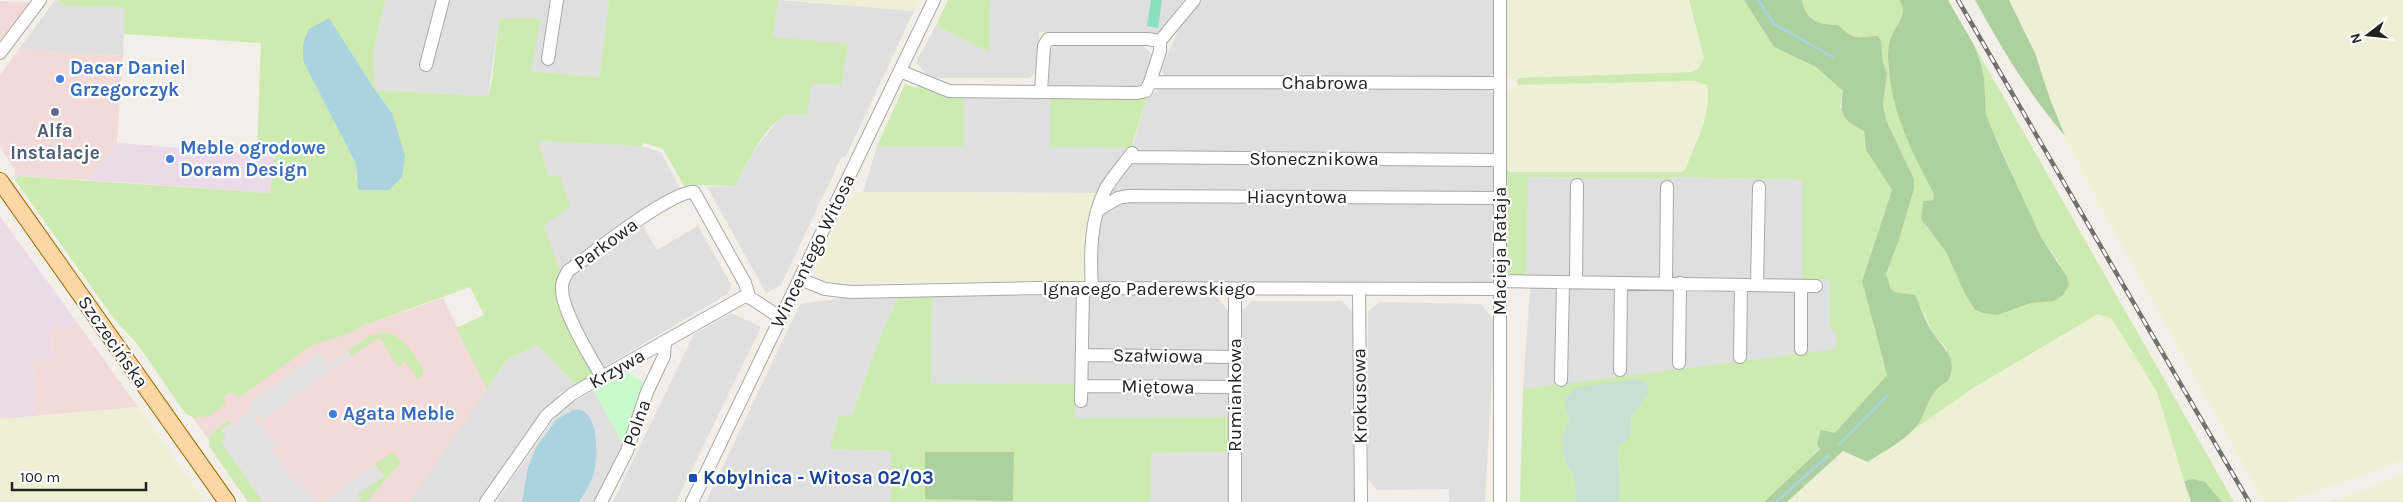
<svg xmlns="http://www.w3.org/2000/svg" width="2403" height="502" viewBox="0 0 2403 502" font-family="Karla,sans-serif">
<style>
.residential{fill:#e0dfdf}
.commercial{fill:#f2dad9}
.industrial{fill:#ebdbe8}
.farmland{fill:#eef0d5}
.grass{fill:#cdebb0;fill-rule:evenodd}
.forest{fill:#add19e}
.wetland{fill:#c6e0d4}
.park{fill:#c8facc}
.pitch{fill:#88e0be}
.parking{fill:#e2e2e2}
.water{fill:#aad3df}
.lines{fill:none;stroke-linecap:round;stroke-linejoin:round}
.stream{stroke:#aad3df;stroke-width:2.5}
.minor-casing{stroke:#a9a9a9;stroke-width:14}
.major-casing{stroke:#a06b00;stroke-width:18}
.minor{stroke:#fff;stroke-width:12}
.major{stroke:#fcd6a4;stroke-width:16}
.rail-casing{stroke:#707070;stroke-width:4.5}
.rail{stroke:#fff;stroke-width:2.5;stroke-dasharray:8;stroke-linecap:butt}
.shop-dot{fill:#3f7fe0;stroke:#fff;stroke-width:2}
.service-dot{fill:#5c6f8a;stroke:#fff;stroke-width:2}
.transit-dot{fill:#1a4fb4;stroke:#fff;stroke-width:2}
.labels{text-anchor:middle;dominant-baseline:central;stroke-width:4.5;stroke-linejoin:round;paint-order:stroke}
.shop-label{font-size:19px;font-weight:bold;fill:#366cbe;stroke:#fff;text-anchor:start}
.street-label{font-size:19px;fill:#222;stroke:#fff}
.service-label{font-size:19px;font-weight:bold;fill:#4e5e75;stroke:#fff}
.transit-label{font-size:19px;font-weight:bold;fill:#164399;stroke:#fff;text-anchor:start}
</style>
<rect width="100%" height="100%" fill="#f2efe9"/>
<path class="residential" d="M55,0l12,6 58,1 -2,49 -104,-7z
M385,0h224l-10,77 -68,-6 -32,-53 -11,78 -113,-6 -2,-35z
M778,0l136,11 -68,145 -5,2 -60,127 -15,8 -59,-106 28,-1 19,-35 20,-26 6,-7 9,-4 22,-30 30,1 -68,-48z
M990,0h194l-20,26 -2,7 -123,-1 -1,38 -8,8h-101l-13,-16 20,-37 53,26z
M1201,0h294l1,71 -7,6h-323l-5,-7 20,-46z
M1057,43l84,1 10,9 -8,34h-94v-36z
M1159,89h330l7,7 -1,98 -632,-2 14,-46h87v-49l86,1 82,50 15,-50z
M538,141l104,5 19,6 19,37 -120,85 -16,-49 5,-49z
M1527,177l140,2 15,-2 120,3v99l29,1 -1,49 6,1v20l-313,39 8,-111 -5,-1z
M1120,200l376,1 -2,83 -399,1v-38l6,-35z
M643,226l14,24 41,-24 33,58 -3,10 -126,74 -24,-43 -13,-36 2,-9z
M1215,294l13,17 1,106 -154,1v-34l-144,-1 1,-87z
M849,297l49,1 -17,36 -29,81 -23,34 62,2v51h-185l94,-198z
M1252,301h90l11,12 2,189h-113l-1,-191z
M1379,302l102,2 14,18 -10,180h-36v-13l-72,1 -9,-11v-167z
M731,313l30,14 -85,175h-63l81,-168z
M537,345l38,39 -18,11 2,1 -13,12 -66,94h-71l97,-142z
M594,391l29,53 -29,58h-98l65,-93z
M1231,452v50h-81l1,-49z"/>
<path class="commercial" d="M0,1l32,2 -32,42z
M19,49l104,7 -6,87 -28,37 -69,-4 -5,4v-10l-15,-23v-72z
M443,298l44,91 -78,113h-156l-65,-91h16l33,-23 84,-48z
M79,325l59,82 -103,9 -2,-55 19,-1 -1,-34z"/>
<path class="industrial" d="M117,143l158,12 -5,38 -181,-13z
M0,216l79,109 -28,1 1,34 -19,1 2,55 -35,3z"/>
<path class="farmland" d="M792,0h126l-4,11z
M1507,0h182l15,58 -6,11 -7,3 -181,6 -4,-5z
M2009,0h394v460l-117,42h-20l-5,-6 -162,-293 -34,-67 -15,-37 -15,-46z
M1694,81l13,4 2,12 -2,16 -21,57 -4,2h-172l-4,-2 -1,-70 4,-9 9,-6z
M854,192l244,1 -13,57 -2,31 -248,2 -14,-3 -7,-6 5,-13z
M2098,314l14,5 45,73 34,110h-404l57,-51 129,-63z
M138,407l67,95h-205v-83z
M2403,475v27h-73z"/>
<path class="grass" d="M56,0h329l-12,55 2,35 113,6 4,-16 7,-62 41,1 -9,52 68,6 10,-77h169l-5,37 75,7 -7,41 -30,-1 -4,31c-6,0 -14,-2 -20,0 -21,7 -42,52 -52,71l-42,-1 -7,4 -23,-40 -19,-6 -2,3 -104,-5 11,35 12,1 9,30 -26,18 52,151 -21,8 -38,-39 -31,15 -19,29 -31,-61 28,-13 -14,-28 -111,40 -4,4 -44,15 -70,50h-6l-4,-4 -6,4v8l-19,14 -1,-2 -11,2 -9,-5 -47,-68 -23,-25 -100,-140 4,-4 251,17 5,-38 -18,-3 4,-109 -137,-9v-27l-57,-1zM303,61l68,23 21,29 -36,66v-15z
M948,0h42l-1,52 -53,-27z
M1689,0h55l30,47 42,20 27,24 -3,16 24,24 2,19 26,40 -30,91 25,94c-36,46 -80,86 -123,127h-145c2,-8 -1,-47 -2,-57l15,-19 -1,-8 17,-24 -83,14 4,10 -7,19 3,25 9,14 2,26h-56l3,-113 313,-40v-19h-6v-50l-28,-1v-99l-120,-3 -15,2 -139,-2 -2,100h-17l-5,-3 2,-104 4,2h171l4,-2c11,-28 27,-56 22,-85l-13,-4 -176,4 -1,-7 174,-6 7,-3 6,-11z
M1802,0h97c11,16 -10,34 -11,53 -1,46 23,87 39,128l7,13 -1,6 -10,1 2,24 21,27 18,40 34,23 33,-12 29,-39 -19,-27 -55,-122 -5,-51 -7,-19 260,457h-12c-14,-13 -15,-26 -38,-21l-27,-89 -45,-73 -14,-5 -125,74 -60,42 13,-20 5,-15 6,-9 11,-5 -1,-32 -14,-16 -18,-38 -20,-3 -4,-3 -5,-15 12,-31 16,-54v-10l-27,-57 -4,-16 4,-33 -4,-10 -2,-22 -3,-5c-22,1 -23,5 -40,-11 -19,0 -33,-5 -36,-25z
M919,83l45,11v52h-87l28,-62 12,4z
M1050,98h97l-16,50 -81,-1z
M932,296l-1,87 144,1v34l154,-1 2,35 -80,1 -1,49h-259v-51l-62,-2 10,-33 13,-1 29,-81 17,-36z
M382,333c20,-1 32,21 41,36v6l-5,4 -13,-17 -7,5 -19,-30 -27,19 -4,-5 21,-15z
M227,421l5,1 -11,8 6,8 -6,4 42,60h-15l-39,-56 1,-11z
M393,452l8,10 -35,40h-7l2,-2 -4,-5 27,-19 -9,-12z"/>
<path class="forest" d="M1744,0h58c3,20 17,25 36,25 17,16 18,12 40,11l3,5 2,22 4,10 -4,33 4,16 27,57v10l-16,54 -12,31 5,15 4,3 20,3c6,12 10,27 18,38 11,16 26,27 15,48 -23,11 -18,32 -35,49 -12,13 -31,22 -45,32l-25,-11 -56,51h-23l56,-53 -3,-5 4,-14 14,3 52,-58 -25,-94 30,-91 -26,-40 -2,-19c-21,-11 -25,-16 -21,-40l-27,-24 -42,-20z
M1899,0h49l26,45 7,19 3,15 2,36 15,35 40,87 26,40 2,8 -6,10 -9,6 -23,2 -33,12 -15,-2 -8,-3 -11,-18 -18,-40 -25,-33 2,-18 10,-1 1,-6c-24,-46 -44,-84 -46,-137 0,-7 1,-16 4,-22 6,-12 16,-22 7,-35z
M1975,0h34l26,53 15,46 15,37c-36,-42 -63,-87 -90,-136z
M925,452h89l-1,49 -88,-2z
M2193,479l12,3 17,20h-31l-7,-21z"/>
<path class="wetland" d="M1639,379l9,6v9l-17,24 1,8 -4,14 -11,6c1,9 4,49 2,56h-43l-2,-26 -9,-14 -3,-25 7,-19 -4,-10 1,-10 11,-11z"/>
<path class="park" d="M627,372l20,12 -24,60 -29,-53z"/>
<path class="pitch" d="M1151,0h11l-4,28 -11,-2z"/>
<path class="parking" d="M348,351l4,5 -90,64 -4,-5 -4,3 1,8 5,-4 17,24 -5,4 24,33 5,-3 16,22h-48l2,-2 -2,-2 -5,4 -43,-60 5,-4 -5,-8 11,-8 5,5 2,-9 14,-10 -4,-5 71,-51 9,12z
M375,464l9,12 -27,19 4,6 -39,1z"/>
<path class="water" d="M329,18l42,66 21,29 13,43 -3,21 -13,13h-31l-2,-26 -53,-103v-17l6,-15z
M573,410c25,-5 25,40 22,57 -1,11 -10,26 -16,35h-57l6,-35 9,-21 20,-27z"/>
<g class="lines">
<path class="stream" d="M1758,0l16,24 59,33
M1839,445l48,-49
M1776,502l53,-47"/>
<g class="minor-casing">
<path id="minor" d="M1500,0v502
M1160,41v10l-10,31 349,1
M0,53l40,-53
M548,59l9,-59
M426,65l17,-65
M900,71l49,20 188,2 9,-2 4,-9
M1041,91l3,-45 4,-7h100l12,2 34,-41
M1129,157l370,3
M1098,210l20,-12 11,-2 370,2
M800,279l25,10 26,3 187,-4 462,1
M1500,281l316,5
M1576,282l1,-97
M1666,283l1,-96
M1757,285l2,-98
M1092,289c-2,-33 -2,-69 13,-99 5,-10 19,-26 27,-37
M1235,289v213
M1359,289l2,213
M1801,349v-63
M1082,355l152,2
M1740,357l1,-72
M1679,363l1,-80
M1620,370l1,-87
M602,377c-12,-20 -40,-66 -40,-88 -1,-7 3,-12 6,-18 23,-16 102,-80 126,-79l51,91 4,13
M1561,380l2,-98
M1081,386l154,1
M1081,401l2,-112
M486,502l61,-87 25,-21 173,-98c7,1 27,17 36,22
M601,502l26,-51 20,-59 17,-36 1,-15
M692,502l242,-502"/>
</g>
<g class="major-casing">
<path id="major" d="M0,181l227,321"/>
</g>
<use href="#minor" class="minor"/>
<use href="#major" class="major"/>
<g class="rail-casing">
<path id="rail" d="M1958,0l291,502"/>
</g>
<use href="#rail" class="rail"/>
</g>
<g class="shop-dot">
<circle cx="60" cy="79" r="5"/>
<circle cx="170" cy="159" r="5"/>
<circle cx="333" cy="414" r="5"/>
</g>
<circle class="service-dot" cx="55" cy="112" r="5"/>
<rect class="transit-dot" x="688" y="473" width="10" height="10" rx="2.5"/>
<g class="labels">
<g class="shop-label">
<text x="70" y="68">Dacar Daniel<tspan x="70" dy="22">Grzegorczyk</tspan></text>
<text x="180" y="148">Meble ogrodowe<tspan x="180" dy="22">Doram Design</tspan></text>
<text x="343" y="414">Agata Meble</text>
</g>
<g class="street-label">
<text x="1325" y="83">Chabrowa</text>
<text x="1314" y="159">Słonecznikowa</text>
<text x="1297" y="197">Hiacyntowa</text>
<text transform="translate(606 244) rotate(-36)">Parkowa</text>
<text transform="translate(813 251) rotate(-64)">Wincentego Witosa</text>
<text transform="translate(1500 251) rotate(-90)">Macieja Rataja</text>
<text x="1149" y="289">Ignacego Paderewskiego</text>
<text transform="translate(113 342) rotate(55)">Szczecińska</text>
<text transform="translate(1158 356) rotate(1)">Szałwiowa</text>
<text transform="translate(617 369) rotate(-30)">Krzywa</text>
<text transform="translate(1158 387) rotate(1)">Miętowa</text>
<text transform="translate(1235 395) rotate(-90)">Rumiankowa</text>
<text transform="translate(1360 396) rotate(-91)">Krokusowa</text>
<text transform="translate(637 423) rotate(-70)">Polna</text>
</g>
<g class="service-label">
<text x="55" y="131">Alfa<tspan x="55" dy="22">Instalacje</tspan></text>
</g>
<g class="transit-label">
<text x="703" y="478">Kobylnica - Witosa 02/03</text>
</g>
</g>
<g transform="translate(2368 35) rotate(254)" stroke="#ffffff" stroke-width="4" paint-order="stroke">
<path d="M0-4L9 19L0 12L-9 19Z" fill="#222222"/>
<text y="-8" font-size="14" font-weight="bold" text-anchor="middle" fill="#222222">N</text>
</g>
<path d="M12 482v8h134v-8" fill="none" stroke="#222222" stroke-width="2.5"/>
<text x="20" y="482" font-size="15" fill="#222222" stroke="#ffffff" stroke-width="4" paint-order="stroke">100 m</text>
</svg>
